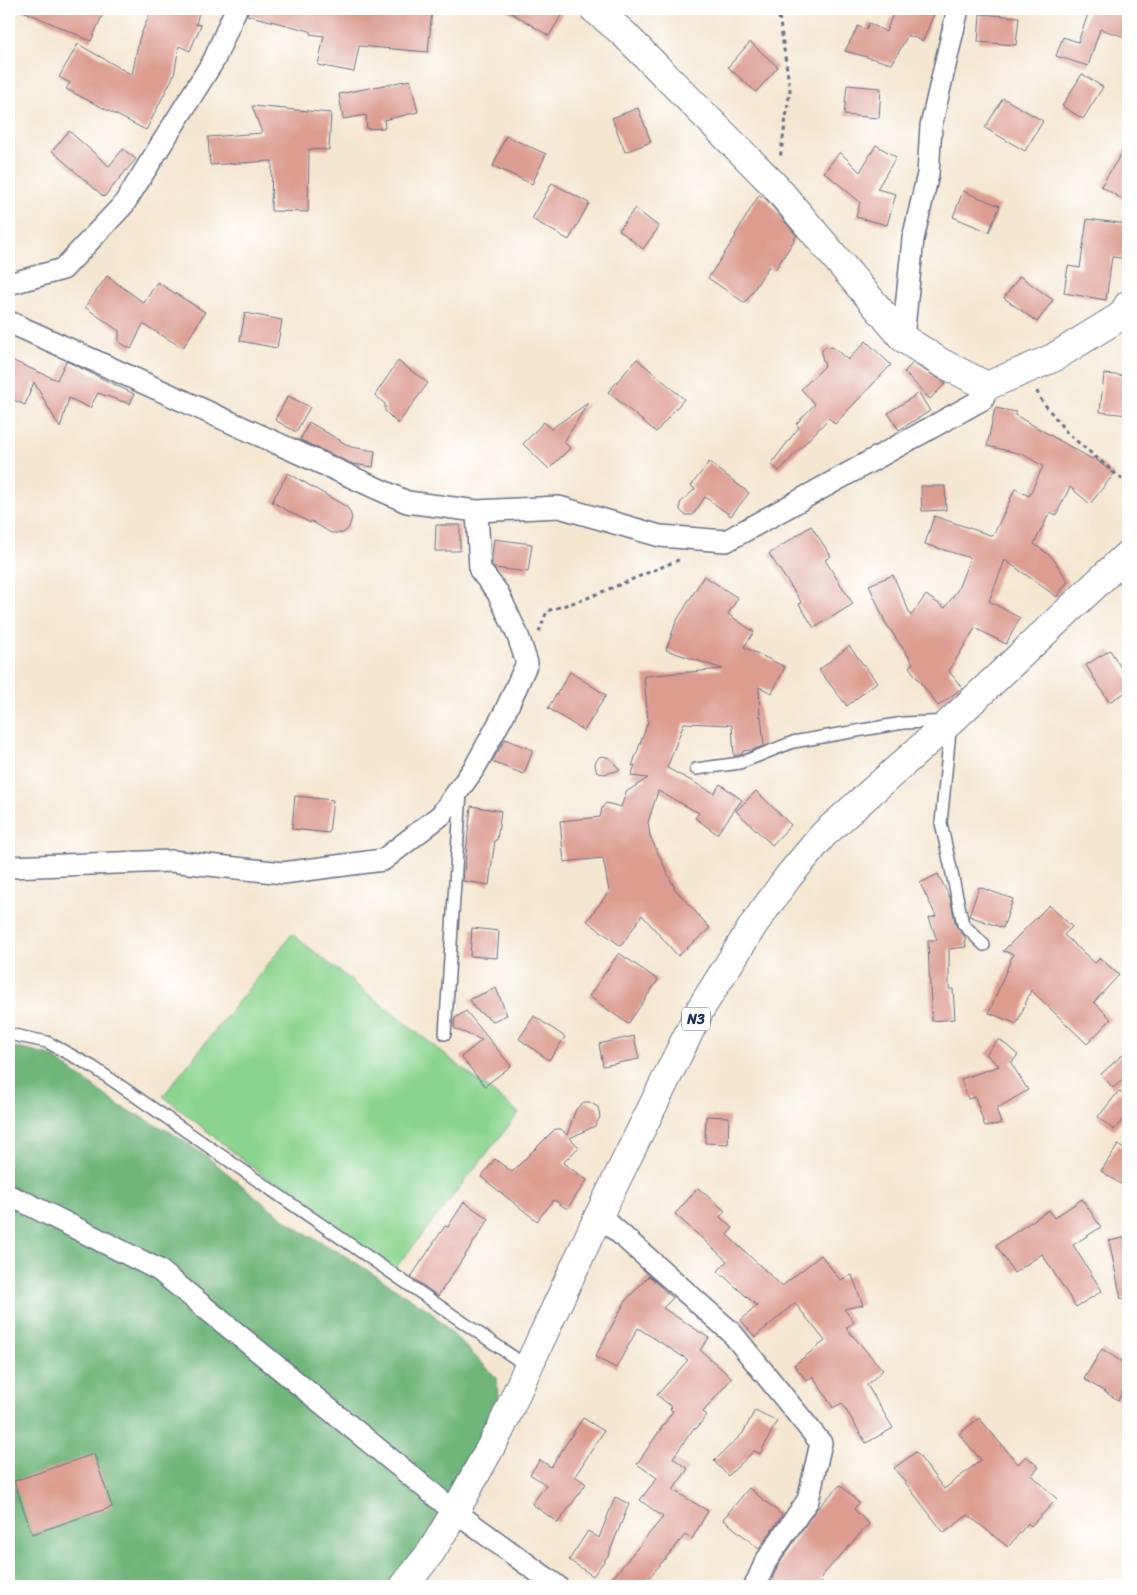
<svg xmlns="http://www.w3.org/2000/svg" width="1137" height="1595" viewBox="0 0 1137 1595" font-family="Sriracha,sans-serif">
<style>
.green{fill:#8bd48f;stroke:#538276}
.forest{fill:#70b67a;stroke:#46726c}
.building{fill:#dc9c8f}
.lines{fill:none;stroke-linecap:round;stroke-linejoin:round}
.lane-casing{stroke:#676f86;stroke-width:14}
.street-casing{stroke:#676f86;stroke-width:24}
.secondary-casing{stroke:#676f86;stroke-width:30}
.highway-casing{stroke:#676f86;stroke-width:30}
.path{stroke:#676f86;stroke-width:3;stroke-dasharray:4 4;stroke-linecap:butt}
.lane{stroke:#fff;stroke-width:11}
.street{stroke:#fff;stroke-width:21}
.secondary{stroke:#fff;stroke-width:28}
.highway{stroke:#fff;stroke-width:28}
.labels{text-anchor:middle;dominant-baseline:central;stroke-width:4;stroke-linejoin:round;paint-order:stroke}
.shield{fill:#fff;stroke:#5f6d8e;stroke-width:1}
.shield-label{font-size:14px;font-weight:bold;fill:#1b2f5e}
</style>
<rect width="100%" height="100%" fill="#fff"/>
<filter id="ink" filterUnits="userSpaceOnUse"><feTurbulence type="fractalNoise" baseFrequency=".02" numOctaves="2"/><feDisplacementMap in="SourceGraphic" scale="10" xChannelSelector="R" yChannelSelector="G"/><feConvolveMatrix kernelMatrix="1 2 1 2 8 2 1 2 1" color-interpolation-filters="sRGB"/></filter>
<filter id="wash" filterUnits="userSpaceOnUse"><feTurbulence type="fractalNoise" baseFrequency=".0096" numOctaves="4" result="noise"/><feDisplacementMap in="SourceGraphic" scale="20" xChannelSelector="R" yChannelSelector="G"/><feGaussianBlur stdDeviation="1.12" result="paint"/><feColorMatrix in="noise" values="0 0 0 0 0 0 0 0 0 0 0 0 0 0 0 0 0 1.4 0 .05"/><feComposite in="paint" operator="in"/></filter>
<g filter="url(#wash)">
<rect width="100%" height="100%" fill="#f5e6cf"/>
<path class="green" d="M292,934l227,179 -130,163 -226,-180z"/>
<path class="forest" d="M9,1046l42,10 69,50 52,27 38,26 57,47 37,27 40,22 86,56 67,67 2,48 -102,160h-388z"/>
<g id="blocks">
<path class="building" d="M19,9h86l-14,32z
M152,9h48l-4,15 5,1 -11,26 -11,-5 -5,29 -28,55 -80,-41 4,-6 -11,-6 19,-33 54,31 7,-36z
M248,9l184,1 -4,42 -69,-6 -5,26 -36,-7 6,-29 -14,-2v-3l-63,-16z
M505,9h60l-16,27z
M895,9h41l-13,32 -15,-6 -16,29 -47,-13 13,-25 8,4 3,-7 17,9z
M1090,9h38v29l-28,-9 -12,37 -32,-10 7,-19 15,5z
M980,14l39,3 -3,28 -38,-3z
M750,42l28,25 -22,25 -28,-25z
M1082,74l21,13 -20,32 -21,-13z
M410,80l8,32 -34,8 1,8 -18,1 -1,-14 -23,4 -4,-25z
M847,85l34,3 -2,30 -35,-3z
M1003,98l40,23 -18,30 -40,-23z
M252,106l79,7 -2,37 -20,-1 -1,63 -37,-1 1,-50 -62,4 -2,-28 54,-4z
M638,108l13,34 -26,10 -13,-34z
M69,131l40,35 14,-17 13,10 -32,38 -52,-46z
M506,136l40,18 -14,30 -39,-18z
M1128,143v60l-27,-17z
M876,145l20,12 -19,32 19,5 -9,31 -31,-8 4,-15 -36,-30 16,-20 20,20z
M552,183l37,20 -20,37 -37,-21z
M963,191l37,15 -11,26 -36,-15z
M759,195l7,4 31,37 -22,34 -6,-4 -24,37 -37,-25 28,-42 -1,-1z
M635,208l24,19 -16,22 -24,-19z
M1087,219l40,5 -5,34 -10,-1 -6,43 -42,-7 4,-27 12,2z
M107,276l37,27 13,-21 48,30 -22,36 -40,-24 -12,25 -12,-7v-11l-34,-24z
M1020,276l33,24 -16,22 -33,-24z
M245,313l37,7 -5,28 -37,-7z
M866,341l25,24 -56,59 -6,-6 -50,53 -8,-7 28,-37 -3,-3 19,-20 -14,-15 24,-23 -3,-9v-7l4,-4 8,2 14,12z
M9,359l48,21 9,-19 68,33 -4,10 -32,-11 -8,15 -21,-10 -9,30 -26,-46 -9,23 -16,-7z
M637,359l47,40 -28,33 -48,-40z
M398,361l30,22 -30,41 -13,-13v-7l-10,-9z
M913,363l33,20 -16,16 -26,-27z
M1104,374l24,2v39l-28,-3z
M919,393l11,18 -31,19 -11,-17z
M288,396l22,11 -14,25 -21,-12z
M588,403l-24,39 6,6 -21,21 -26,-25 21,-22 7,7z
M995,408l21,4 -1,3 77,44 1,-2 21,17 -24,30 -20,-17 -14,28 -6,-3 -16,32 18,13 16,24 -11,16 -52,-37 -16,41 31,17 -14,26 -31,-16 -26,43 13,17 -24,18 -29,-39 4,-4 -28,-41 -16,-37 24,-10 18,41 15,-21 19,13 13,-19 12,-31 -45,-14 9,-28 59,20 22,-47 14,7 14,-30 -21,-12 -35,-8z
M309,422l42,25 24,4 -2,16 -20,-3 -53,-24z
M709,462l40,31 -18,23 -26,-19 -12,18h-8l-5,-5v-7l15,-14 -4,-3z
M288,473l59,34 3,5 2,6 -4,11 -5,4h-12l-20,-12 -1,2 -38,-21z
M921,486h24l1,24 -24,1z
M436,525h24v26h-25z
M811,526l20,30 -6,4 28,44 -39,24 -15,-24 3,-1 -33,-49z
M494,539l38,5 -4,28 -34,-4 -2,-3v-10z
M704,576l34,22 -10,16 26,18 -10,15 41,20 -13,26 -13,-6 1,30 1,-1 3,30 -13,4 -8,1 -1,3 -8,2 -2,-31 -48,-2 -17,45 47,25 6,-9 22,16 -25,34 -22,-16 4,-5 -41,-22 -10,31 2,14 25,53 35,39 -32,28 -36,-41 -21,31 -34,-25 22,-30 -6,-33 -39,4 -4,-41 40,-4 2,-9 4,-5 15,4 5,-15 22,-14 -17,-2 4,-11 -3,1 16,-44 -4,-46 79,-7 -57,-19 10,-28z
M849,646l28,36 -30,24 -28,-36z
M1110,650l18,29v12l-19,11 -23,-37z
M570,672l36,23 -22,36 -36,-23z
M505,739l28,11 -9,24 -32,-12z
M603,756l7,2 10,12 -15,4 -7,-1 -2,-3 -1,-7 4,-6z
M756,791l35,34 -19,20 -36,-34z
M295,796l38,4 -4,33 -37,-4z
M471,806l30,5 -4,29h-2l-6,45 -26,-4z
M938,874l12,24 6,28 9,11 1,10 -17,2v40h4l2,30 -23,2 -3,-50 -1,-31h9l-8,-22 7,-2 -16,-33z
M979,887l34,12 -10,29 -34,-12z
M1049,905l23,22 -8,8 31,28 5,-5 19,17 -25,27 17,17 -24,25 -56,-54 -14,34 -28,-11 24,-59 -10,-3z
M472,928l27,3 -2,27 -27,-2z
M619,953l39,27 -30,44 -39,-28z
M496,988l11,27 -14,6 -18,-12 -5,-10z
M466,1011l45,55 -26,20 -24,-29 21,-17 -27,-11 -1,-4 1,-7z
M534,1016l31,21 -16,23 -30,-21z
M634,1036l5,23 -36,7 -4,-22z
M999,1039l19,16 -7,8 17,27 -32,19 5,14 -16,4 -10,-30 -7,2 -7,-20 38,-13 -13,-12z
M1128,1050v25l-15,13 -12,-14z
M1119,1091l9,7v15l-14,17 -16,-13z
M584,1102h5l9,5 2,10 -5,9 -25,12 9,9 -16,16 24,17 -20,29 -13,-9 -17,21 -56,-44 14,-18 17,13 43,-43h6l6,6 9,-26z
M706,1116l23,1 -1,27 -23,-1z
M1118,1145l10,7v37l-27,-18z
M698,1188l27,23 -5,6 13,11 -6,7 55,51 39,-31 19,25 12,-5 11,30 -19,4 10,13 -8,6 37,42 -16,15 26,43 -27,15 -24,-40 -9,5 -20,-32 -6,5 -13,-16 31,-24 -30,-38 -40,34 -14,-17 16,-14 -39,-35 9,-10 -52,-47z
M1082,1199l19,28 -28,18 29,46 -26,16 -34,-53 -28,19 -18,-28 53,-35 5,8z
M464,1202l25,17 -51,77 -27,-19 34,-51 3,1z
M1128,1237v61l-7,1 -12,-58z
M649,1276l24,22 -10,10 46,30 -9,12 32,28 -29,34 4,3 -11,14 -2,-1 -21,30 15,11 -15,21 35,21 -16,28 -7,-4 -43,51h-36l57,-69 -23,-17 17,-22 -20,-14 36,-53 -3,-2 2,-2 -15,-12 31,-35 -50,-32 -22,40 -21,-11 31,-57z
M1102,1349l26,17v16l-10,18 -34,-21z
M755,1410l22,11 -17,33 -6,-3 -26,25 -14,-15 29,-28z
M583,1418l21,13 -29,45 11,8 -28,39 -26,-19 14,-19 -16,-11 10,-14 11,7z
M979,1418l39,46 8,-8 13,11 -7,8 25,24 -26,27 -3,-3 -20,24 -40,-32 -24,18 -50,-65 22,-16 28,37 37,-29 -22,-26z
M94,1454l18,53 -80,27 -18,-53z
M840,1485l19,18 -5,6 15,15 -48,53 1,9h-53l8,-19 38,-56z
M749,1488l33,27 -23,34 -36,-30z
M615,1497l14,7 -21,52 -15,20 -24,-16 19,-29 11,7z"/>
</g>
</g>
<g filter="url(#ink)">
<use href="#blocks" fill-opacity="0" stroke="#676f86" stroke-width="1"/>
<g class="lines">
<g class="lane-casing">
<path id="lane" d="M696,769l44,-6 53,-21 110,-19 48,-2 -10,102 22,101 21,21
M9,1034l38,8 46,25 435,300
M445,1034l16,-242"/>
</g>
<g class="street-casing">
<path id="street" d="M9,284l54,-15 61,-65 90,-144 22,-51
M9,322l398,180 70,9 82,-4 101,29 66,5 257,-142 4,-13
M903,338l10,-99 15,-65 3,-48 27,-117
M9,867l162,-6 112,12 100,-13 58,-45 20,-28 14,-20 30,-55 22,-49 -9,-27 -20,-43 -18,-23 -3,-59
M9,1196l15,6 135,68 296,242 102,74
M599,1215l132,117 90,111 -13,57 -42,61 -11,25"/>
</g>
<g class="secondary-casing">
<path id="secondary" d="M594,9l28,23 154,155 127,151 37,24 47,24 66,-28 68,-42 7,-11"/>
</g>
<g class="highway-casing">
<path id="highway" d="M404,1586l27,-34 24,-40 46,-84 27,-61 71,-152 102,-207 53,-84 34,-47 36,-43 127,-113 177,-167"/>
</g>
<path class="path" d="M778,9l12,81 -10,69
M1037,391l2,6 28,36 61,51
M539,632l8,-21 38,-12 96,-40"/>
<use href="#lane" class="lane"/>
<use href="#street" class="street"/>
<use href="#secondary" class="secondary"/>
<use href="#highway" class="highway"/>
</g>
</g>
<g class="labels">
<rect class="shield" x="682" y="1007.5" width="28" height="23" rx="4"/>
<g class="shield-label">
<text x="696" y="1019">N3</text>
</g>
</g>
<rect width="1137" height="1595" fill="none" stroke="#fff" stroke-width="30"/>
</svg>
